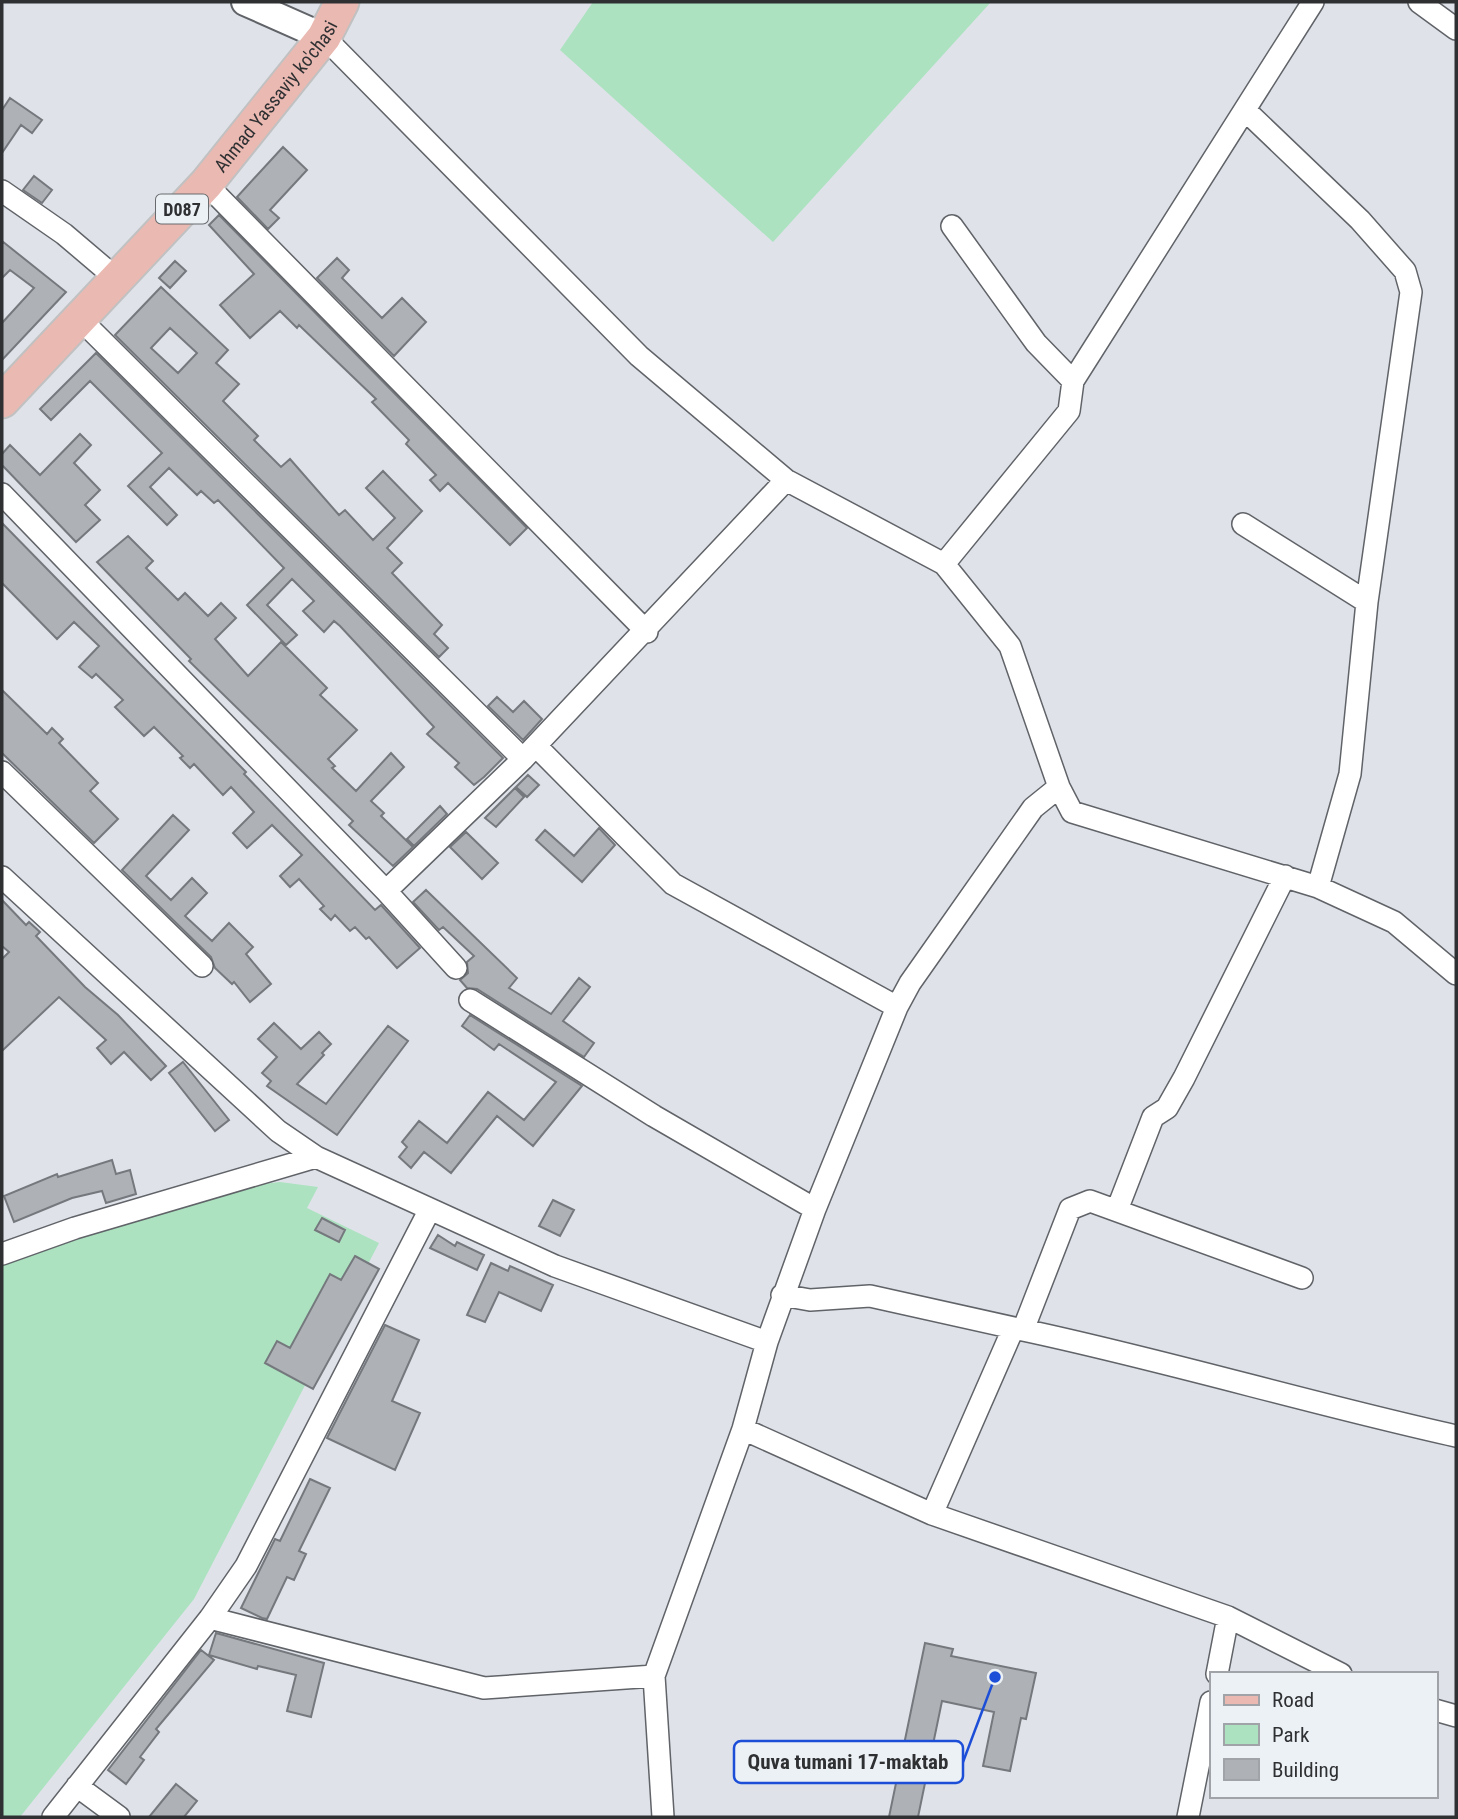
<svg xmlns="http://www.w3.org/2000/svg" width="1458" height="1819" viewBox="0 0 1458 1819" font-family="'Roboto Condensed',sans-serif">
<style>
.green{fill:#ace2c0}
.building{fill:#aeb2b7;stroke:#75797e;stroke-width:2;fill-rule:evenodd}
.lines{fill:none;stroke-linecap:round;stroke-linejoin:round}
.minor-casing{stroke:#606368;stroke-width:24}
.tertiary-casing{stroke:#606368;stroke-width:30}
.primary-casing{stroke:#c1c1c2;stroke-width:37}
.minor{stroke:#fff;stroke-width:21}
.tertiary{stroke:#fff;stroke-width:26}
.primary{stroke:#eab9b2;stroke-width:33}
.labels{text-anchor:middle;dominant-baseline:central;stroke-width:7;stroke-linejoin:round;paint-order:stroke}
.shield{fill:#ecf1f6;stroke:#686a6d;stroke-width:2}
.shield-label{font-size:18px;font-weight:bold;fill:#2f3032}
.street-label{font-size:19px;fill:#2f3032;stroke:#ecf1f6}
.leader{fill:none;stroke:#1d4ed8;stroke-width:2.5}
.callout-dot{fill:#1d4ed8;stroke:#ecf1f6;stroke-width:2.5}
.callout{fill:#ecf1f6;stroke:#1d4ed8;stroke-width:2.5}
.callout-label{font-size:21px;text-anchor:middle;font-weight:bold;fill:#2f3032}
</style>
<rect width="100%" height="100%" fill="#dfe3e9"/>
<path class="green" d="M593,2h398l-218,240 -213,-192z
M280,1182l38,5 -11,21 72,35 -185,356 -174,218h-18v-557l236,-73z"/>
<path class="building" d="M10,98l32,22 -10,13 -11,-8 -19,28v-43z
M283,147l24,23 -37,40 9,8 -11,11 -31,-32z
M34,176l18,14 -10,13 -19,-13z
M219,215l308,313 -17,17 -62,-62 -8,8 -10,-11 6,-5 -30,-31 3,-4 -37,-38 4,-3 -77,-74 -2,3 -17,-17 -30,27 -30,-33 34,-31 -45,-49z
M2,241l64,51 -64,68v-37l32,-35 -24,-18 -8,8z
M337,258l12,12 -7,8 40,40 20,-20 24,24 -32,34 -77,-78z
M175,261l11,10 -16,17 -11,-10z
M161,287l67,63 -12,13 23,21 -16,17 35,35 -4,4 27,27 9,-8 49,56 6,-5 28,30 22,-22 -29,-30 17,-17 39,40 -35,37 15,15 -10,10 50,52 -8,9 14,14 -9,9 -324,-322zM170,328l27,25 -19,20 -27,-25z
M96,353l407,405 -19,19 -10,8 -19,-18 4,-4 -32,-29 7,-7 -94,-101 -6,-5 -10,11 -21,-21 11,-10 -22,-22 -25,26 30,30 -11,10 -39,-40 37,-37 -66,-68 -4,3 -13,-12 -4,4 -28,-27 -19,19 27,28 -10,10 -39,-39 34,-33 -72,-72 -39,39 -11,-11z
M80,434l11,11 -17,18 26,27 -15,15 15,15 -24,22 -74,-77v-11l8,-9 30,30z
M2,523l244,249 -2,2 131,136 6,-5 39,43 -23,20 -28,-31 -3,2 -11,-12 -5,4 -15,-16 -4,5 -11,-11 4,-3 -25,-27 -9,8 -10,-11 22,-21 -30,-30 -25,23 -14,-15 21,-21 -23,-25 -8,8 -29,-31 -4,4 -10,-10 3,-2 -29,-29 -10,9 -29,-29 8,-7 -27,-26 -4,4 -13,-11 20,-21 -25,-24 -17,17 -55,-56z
M128,536l25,25 -7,7 32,32 7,-7 23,23 13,-13 15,15 -21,21 33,37 33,-34 46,46 -7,7 37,35 -29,29 7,7 -3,2 24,23 35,-38 13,14 -33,34 13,12 -3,3 32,31 -20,19 -44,-41 4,-4 -164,-160 2,-2 -94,-97z
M2,690l45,44 5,-6 11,11 -4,4 39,40 -8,8 28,28 -24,24 -92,-90z
M497,697l16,15 11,-11 18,18 -19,21 -35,-34z
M528,775l11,10 -12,12 -11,-10z
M515,788l9,9 -28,30 -11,-9z
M440,806l7,8 -33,32 -7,-7z
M173,815l16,15 -43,46 25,24 21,-22 15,15 -22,23 27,25 17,-18 24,24 -7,7 25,30 -21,18 -16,-20 -2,2 -17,-16 -4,-11 -89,-87z
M599,828l16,17 -33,37 -46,-42 9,-10 29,26z
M466,832l32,31 -16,16 -32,-32z
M426,890l91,88 -8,10 42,26 28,-36 11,9 -27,34 31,22 -10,14 -107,-68 -10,-1 -7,-8 8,-7 -1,-11 7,-6 -31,-29 -4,3 -26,-28z
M2,900l24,25 3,-3 11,10 -4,4 49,51 33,28 48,51 -15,14 -27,-28 -13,12 -14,-16 9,-8 -47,-43 -57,54v-92l7,-7 -7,-6z
M470,1015l112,71 -49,60 -36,-30 -46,57 -27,-21 -13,16 -12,-11 8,-10 -5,-5 17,-21 28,22 41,-51 36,28 32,-38 -57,-38 -5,6 -32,-24z
M274,1023l27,26 18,-17 12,12 -9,9 2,2 -27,29 29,20 62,-78 20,15 -71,94 -70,-49 4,-5 -9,-8 15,-16 -19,-18z
M183,1062l46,58 -14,11 -46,-58z
M112,1160l4,14 14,-4 6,24 -30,9 -4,-12 -30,7 -58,24 -10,-26 53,-22 1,3z
M553,1200l21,10 -14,26 -21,-10z
M322,1218l23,12 -6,12 -24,-12z
M438,1235l17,11 2,-4 27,13 -7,15 -47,-22z
M355,1256l24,13 -66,120 -48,-26 12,-22 13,7 40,-74 11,6z
M491,1263l17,8 2,-5 43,19 -12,26 -42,-19 -14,30 -18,-7z
M385,1325l34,15 -27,61 28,12 -25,57 -68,-32z
M310,1479l20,9 -31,63 7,3 -12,26 -7,-3 -20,42 -5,-1 -21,-10 34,-69 5,2z
M216,1633l108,30 -13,54 -24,-6 9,-36 -38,-9 -1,3 -48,-14z
M925,1643l28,6 -2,7 85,17 -10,46 -5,-1 -11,53 -27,-5 11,-54 -52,-11 -24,116h-29z
M201,1650l13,10 -58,69 3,3 -19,25 4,3 -18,24 -18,-14z
M176,1784l21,17 -13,16h-35z"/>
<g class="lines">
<g class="minor-casing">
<path id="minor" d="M1419,2l37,27
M324,37l315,319 147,124 158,84 66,82 49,141 13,25 246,75 76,35 62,52
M1245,110l115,110 45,51 6,21 -44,310 -17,172 -32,113
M206,184l441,448
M2,191l62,43 53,45
M952,226l84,117 37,38
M79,318l444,441
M2,494l384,397 137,-132 263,-279
M1243,524l124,78
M944,564l125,-153 4,-30 240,-379
M536,746l137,138 224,123
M2,772l200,194
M2,877l276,254 38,26 239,109 212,76 -24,87 -89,247 9,141
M386,891l70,77
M470,1000l184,116 161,93
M1117,1210l36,-93 14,-9 17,-30 101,-202
M2,1254l73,-26 241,-71
M1302,1278l-212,-77 -20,8 -47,121c146,31 288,74 433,106
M782,1295l28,5 60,-4 153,34
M767,1342l48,-133 82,-202 13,-24 123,-175 26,-21
M743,1429l189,85 296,103 113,57
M932,1514l81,-185
M210,1618l274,70 170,-12
M1217,1674l11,-57
M1435,1710l21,6
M77,1786l42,31
M53,1817l157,-199 36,-52 184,-357
M1188,1817l23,-115"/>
</g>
<g class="tertiary-casing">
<path id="tertiary" d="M245,2l79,35"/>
</g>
<g class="primary-casing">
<g id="primary">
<path id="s1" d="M2,401l204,-217 118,-147 18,-35"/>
</g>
</g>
<use href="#minor" class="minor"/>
<use href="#tertiary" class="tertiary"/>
<use href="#primary" class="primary"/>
</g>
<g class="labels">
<rect class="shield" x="156" y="194.5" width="52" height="29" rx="5"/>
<g class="shield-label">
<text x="182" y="209">D087</text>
</g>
<g class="street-label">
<text stroke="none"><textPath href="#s1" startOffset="410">Ahmad Yassaviy ko'chasi</textPath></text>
</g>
</g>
<path class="leader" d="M995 1677L963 1762"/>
<circle class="callout-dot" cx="995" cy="1677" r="7"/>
<rect class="callout" x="734" y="1741" width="229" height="42" rx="7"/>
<g class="callout-label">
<text x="848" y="1769">Quva tumani 17-maktab</text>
</g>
<rect width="1458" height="1819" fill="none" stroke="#2f3032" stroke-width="7"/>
<rect x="1210" y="1672" width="228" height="126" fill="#ecf1f6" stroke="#a0a4a8" stroke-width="2"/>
<rect x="1224" y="1695" width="35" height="10" fill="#eab9b2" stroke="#a0a4a8" stroke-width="2"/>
<text x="1272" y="1707" font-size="21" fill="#2f3032">Road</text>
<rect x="1224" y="1724" width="35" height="21" fill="#ace2c0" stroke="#a0a4a8" stroke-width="2"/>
<text x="1272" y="1742" font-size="21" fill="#2f3032">Park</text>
<rect x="1224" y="1759" width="35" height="21" fill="#aeb2b7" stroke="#a0a4a8" stroke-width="2"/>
<text x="1272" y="1777" font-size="21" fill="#2f3032">Building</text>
</svg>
